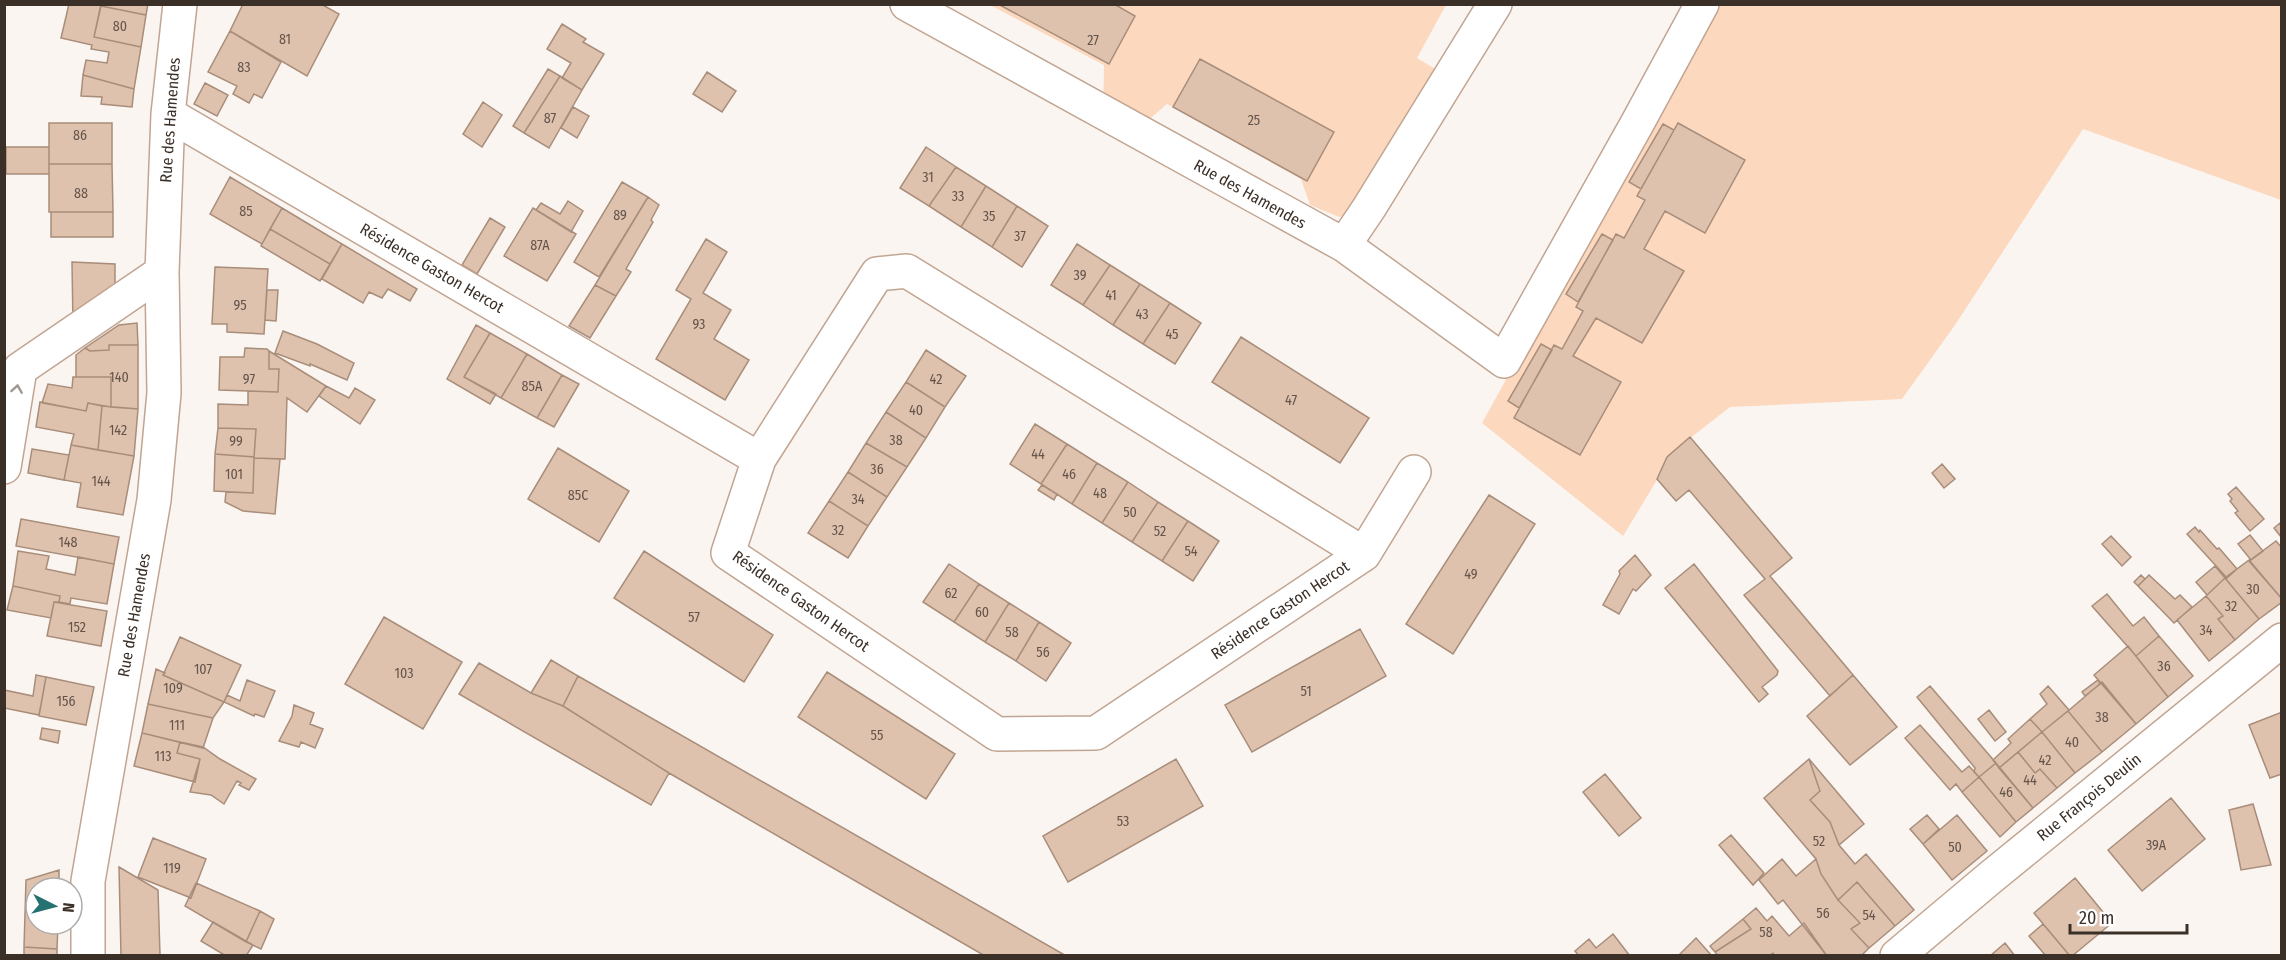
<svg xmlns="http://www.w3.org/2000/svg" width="2286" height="960" viewBox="0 0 2286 960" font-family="'Fira Sans Condensed',sans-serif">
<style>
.green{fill:#fcd8bf}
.building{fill:#dec2ae;stroke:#a88d7a;stroke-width:1.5}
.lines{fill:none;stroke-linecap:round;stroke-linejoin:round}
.minor-casing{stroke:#c1a592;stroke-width:36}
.minor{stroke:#fff;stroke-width:33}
.oneway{stroke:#9d9894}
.labels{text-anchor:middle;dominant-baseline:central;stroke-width:5;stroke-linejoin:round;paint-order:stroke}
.number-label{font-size:14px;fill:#64544a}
.street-label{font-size:16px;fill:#3b3028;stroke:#fff}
</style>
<rect width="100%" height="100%" fill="#fbf5f1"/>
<path class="green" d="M990,5h456l-29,53 33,20 -98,136 -13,3 -29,-12 -9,-26 -134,-75 -31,27 -33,-18 1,-48z
M1713,5h568v195l-198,-71 -128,196 -53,74 -172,8 -64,50 -9,23 -34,56 -141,-113z"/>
<path class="building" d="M69,4h32l-7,33 47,10 -7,42 -51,-14 3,-15 21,3 2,-11 -18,-3 1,-4 -31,-7z
M101,4h47l-2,11 -45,-9z
M243,4h78l18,10 -32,62 -77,-45z
M998,4h116l21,12 -26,48z
M101,6l45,9 -5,32 -47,-10z
M562,24l24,15 -3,3 21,12 -22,36 -20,-12 9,-15 -24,-14z
M230,31l51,31 -19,36 -8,-4 -5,9 -16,-9 4,-8 -29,-14z
M1200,59l134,73 -27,49 -134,-74z
M548,69l12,7 -36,57 -11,-7z
M707,72l29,19 -14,21 -29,-18z
M83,75l51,14 -2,18 -31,-3 1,-7 -21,-1z
M560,76l22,14 -33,58 -25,-15z
M205,83l23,12 -11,21 -23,-12z
M483,102l19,13 -20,32 -19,-13z
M573,107l16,9 -12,22 -16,-10z
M49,123h63v41h-63z
M1678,123l67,37 -40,73 -40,-22 -21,38 40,22 -42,72 -46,-25 -23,38 48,26 -41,73 -66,-37 40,-73 8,4 21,-38 -7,-4 40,-73 8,4 21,-38 -8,-4z
M1663,124l11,6 -33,59 -12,-7z
M6,147h43v27h-43z
M926,147l30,20 -27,39 -29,-18z
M49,164h63l1,48h-64z
M956,167l30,19 -25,41 -32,-21z
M230,177l52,31 -20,36 -52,-30z
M622,182l26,15 -49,80 -25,-15z
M986,186l31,20 -25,41 -31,-20z
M648,197l11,8 -8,15 2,2 -27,47 5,3 -15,24 -21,-11z
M568,201l15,10 -12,21 -35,-22 5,-7 19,11z
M1017,206l31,20 -26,41 -30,-20z
M282,208l60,36 -12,20 -60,-35z
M533,208l43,26 -29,47 -43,-25z
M51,212h62v25h-62z
M490,218l15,9 -28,47 -15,-9z
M270,229l60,35 -10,17 -59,-35z
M1602,234l11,6 -35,62 -12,-8z
M706,239l21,13 -24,41 28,17 -17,29 35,21 -24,40 -69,-41 35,-60 -15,-9z
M342,244l75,45 -7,12 -22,-12 -6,9 -13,-6 -6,11 -41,-24z
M1077,244l33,21 -27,40 -32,-20z
M72,262l43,2v37l-42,25z
M1110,265l30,19 -27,41 -30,-20z
M215,267l53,2 -4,65 -37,-2v-8h-15z
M1140,284l30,19 -27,41 -30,-19z
M595,285l21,11 -26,42 -21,-12z
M267,290h11l-2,31 -11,-1z
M1170,303l31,20 -26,41 -32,-20z
M137,323l1,22h-29v5l-19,1 -5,-3 34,-23z
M476,325l14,8 -26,44 32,17 -6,10 -43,-25z
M283,331l34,13 37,19 -7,17 -37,-16v2l-35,-13z
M490,333l37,21 -26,44 -37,-21z
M1241,337l128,81 -29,45 -128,-81z
M1541,344l11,6 -33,58 -11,-7z
M109,345h29v64l-27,-2v-30h-35v-22l9,-7 5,3 19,-1z
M245,348l22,1 2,2v18h10l-1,23 -59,-2 1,-33h24z
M926,350l40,26 -21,31 -39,-25z
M269,351l57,35 -19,26 -20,-14 -2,61 -31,-1 2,-29 -38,-1v-24l30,1v-14l30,1 1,-23h-10z
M527,354l35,21 -25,43 -36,-20z
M562,375l17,9 -25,43 -17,-9z
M73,377h38v30l-23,-4 -2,8 -44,-8 6,-19 24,4z
M906,382l39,25 -19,31 -40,-26z
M326,386l23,12 6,-10 20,12 -15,24 -41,-28z
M40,402l46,9 2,-8 14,3 -4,44 -27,-5 3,-11 -38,-7z
M102,406l36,3 -4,47 -36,-6z
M886,412l40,26 -19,29 -41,-24z
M1035,424l32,20 -26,40 -31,-20z
M218,428l38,1 -2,28 -39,-3z
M1690,437l102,121 -22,18 83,99 -23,21 -86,-101 21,-16 -76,-89 -13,11 -19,-22 10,-22z
M866,443l41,24 -20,30 -39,-25z
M1067,444l30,19 -25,41 -31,-20z
M71,445l63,11 -11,59 -46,-8 4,-24 -17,-3z
M558,448l71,43 -30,51 -71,-43z
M32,449l37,6 -5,25 -36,-7z
M215,454l39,3 -1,36 -39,-2z
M254,458l26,1 -5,55 -32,-3 -18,-9 1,-10 27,1z
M1097,463l31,19 -26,41 -30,-19z
M1942,464l13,15 -11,9 -12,-15z
M848,472l39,25 -19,29 -39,-25z
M1128,482l30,20 -26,40 -30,-19z
M1042,485l15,9 -3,6 -16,-10z
M2236,487l28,32 -14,12 -15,-18 3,-2 -8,-10 2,-2 -4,-5z
M1489,495l46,29 -82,130 -47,-30z
M829,501l39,25 -20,32 -40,-25z
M1158,502l30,19 -26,40 -30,-19z
M21,519l98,18 -5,27 -98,-18z
M1188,521l31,20 -26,40 -31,-20z
M2280,523l2,3v12l-8,-10z
M2195,527l4,5 1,-2 17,19 2,-1 18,21 -10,9 -40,-44z
M2250,535l13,16 -12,9 -13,-16z
M2111,536l20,21 -9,9 -20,-22z
M2276,541l6,7v51l-33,-38z
M18,551l31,5 -3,13 29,6 3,-18 36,7 -7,40 -36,-6 -1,6 -11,-2 1,-6 -47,-10z
M644,551l129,84 -29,47 -130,-84z
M1635,555l16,20 -15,16 -3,-2 -14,25 -16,-9 17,-31 -1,-3z
M2249,560l33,39v3l-23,17 -34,-41z
M949,564l30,20 -25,38 -31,-20z
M1694,564l84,107 -1,4 -15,12 6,7 -9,8 -94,-114z
M2215,566l10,12 -18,17 -11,-13z
M2141,575l4,4 -7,7 -4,-4z
M2149,575l26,24 5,-4 12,12 -18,16 -36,-37z
M2225,578l34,41 -24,21 -17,-21 5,-3 -17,-20z
M979,584l30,19 -24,39 -31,-20z
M13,586l47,10 -1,6h-5l-3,16 -44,-8z
M2107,594l26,32 11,-9 15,19 -23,20 -44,-50z
M2206,596l17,20 -5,3 17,21 -26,21 -32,-41z
M54,602l53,9 -6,35 -54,-10z
M1009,603l30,19 -23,39 -31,-19z
M384,617l78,45 -39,67 -78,-45z
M1039,622l32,21 -25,38 -30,-20z
M1360,629l26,47 -134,76 -27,-47z
M2159,636l34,40 -25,21 -32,-41z
M180,637l61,28 -17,37 -61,-27z
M2128,646l40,51 -32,27 -42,-49z
M551,660l27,16 -15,30 -32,-13z
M479,663l52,30 32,13 106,67 -18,32 -192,-111z
M156,669l9,4 -2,2 61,27 -11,16 -65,-14z
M827,672l128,82 -29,45 -128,-82z
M36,675l10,2 -7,38 -35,-7v-18l29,6z
M1853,675l44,52 -47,38 -43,-49z
M578,676l485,278 -1,2h-77l-316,-183 -106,-67z
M46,677l48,10 -8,38 -47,-9z
M247,680l28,11 -11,26 -9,-3 -1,2 -30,-14 3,-7 13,6z
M2098,680l2,4 -15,12 -3,-4z
M2102,682l34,42 -34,28 -34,-41z
M1930,686l66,77 -17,14 -5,-5 1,-4 -58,-71z
M2048,686l21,24 -27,22 -12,-13 17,-15 -7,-10z
M148,704l65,14 -10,30 -61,-15z
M294,705l20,8 -4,11 13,5 -8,19 -14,-6 -2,5 -20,-6 13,-25z
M1989,710l17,22 -11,9 -17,-22z
M2068,711l34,41 -27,21 -33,-41z
M2282,712v62l-12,4 -21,-53z
M2030,719l12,13 -43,36 -6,-8 18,-17 -3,-4z
M1920,725l42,47 7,-6 10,11 -17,15 -6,-8 -6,6 -45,-52z
M42,728l18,3 -2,12 -18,-4z
M2042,732l33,41 -18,15 -17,-19 -5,4 -17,-21z
M142,733l38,9 -3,11 23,6 -5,23 -61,-16z
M180,742l23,5 17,12 36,20 -7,11 -10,-5 2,-2 -4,-2 -13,23 -13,-9 -21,-3 10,-33 -23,-6z
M2018,752l17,21 5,-4 17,19 -24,20 -34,-40z
M1176,759l27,47 -135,76 -25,-46z
M1809,759l11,32 -10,9 20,22 9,23 16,19 11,-10 48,56 -19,16 -38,-44 -19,18 -17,-26 -5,-15 -52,-61z
M1809,759l55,65 -25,21 -9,-23 -20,-22 10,-9z
M1996,763l37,45 -17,14 -37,-45z
M1605,774l36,44 -22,18 -36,-44z
M1979,777l37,45 -16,15 -38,-45z
M2171,798l34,41 -63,52 -34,-41z
M2253,804l18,61 -30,5 -12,-60z
M1927,815l12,14 -16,15 -13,-15z
M1957,815l30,36 -35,29 -29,-36z
M1731,835l33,38 -11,12 -34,-40z
M153,838l53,21 -15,39 -53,-21z
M1782,859l14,17 20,-17 5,15 17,26 22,23 -9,6 18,19 -8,8h-34l-44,-56 -5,4 -19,-24z
M119,867l39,23 2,65 -39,1z
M59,870v18h-23v36h22l-1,25 -33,-2 2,-67z
M2075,878l37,45 -40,33h-2l-36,-43z
M1857,882l38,44 -26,22 -18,-19 9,-6 -22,-23z
M196,883l64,28 -14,31 -61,-36z
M1756,908l11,13 5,-5 17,20 15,-13 23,33h-52l-2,-3 -4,3h-51l-3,-4 36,-23 -8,-10z
M260,911l14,8 -13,30 -15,-7z
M1743,919l8,10 -36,23 -5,-6z
M213,922l40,23 -7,11h-20l-25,-15z
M2043,924l27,32h-24l-17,-20z
M1613,934l17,22h-51l-4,-5 14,-12 7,9z
M1696,938l16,18h-34z
M2005,943l10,13h-25z
M24,947l33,2v7h-30l-3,-2z"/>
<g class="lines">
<g class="minor-casing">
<path id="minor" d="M907,4l437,241 160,116 134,-239 64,-118
M168,114l591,345
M1344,245l25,-37 126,-204
M907,271l457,283 -268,179 -99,1 -269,-181 31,-94 118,-185z
M4,467l16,-98 142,-97
M1364,554l50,-82
M88,956v-75l66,-381 10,-107 -2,-121 6,-158 12,-110
M1897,956l94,-79 291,-237"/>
</g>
<use href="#minor" class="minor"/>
</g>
<defs><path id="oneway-chevron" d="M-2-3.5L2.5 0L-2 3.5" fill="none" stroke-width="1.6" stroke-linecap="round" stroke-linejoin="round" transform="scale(1.5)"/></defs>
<use class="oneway" href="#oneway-chevron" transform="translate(17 389) rotate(-81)"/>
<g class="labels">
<g class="number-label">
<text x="120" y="26">80</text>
<text x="285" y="39">81</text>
<text x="1093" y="40">27</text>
<text x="244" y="67">83</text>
<text x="550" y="118">87</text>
<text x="1254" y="120">25</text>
<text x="80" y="135">86</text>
<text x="928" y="177">31</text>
<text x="81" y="193">88</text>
<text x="958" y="196">33</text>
<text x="246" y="211">85</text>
<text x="620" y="215">89</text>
<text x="989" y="216">35</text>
<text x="1020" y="236">37</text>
<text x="540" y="245">87A</text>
<text x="1080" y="275">39</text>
<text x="1111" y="295">41</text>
<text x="240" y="305">95</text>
<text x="1142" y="314">43</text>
<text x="699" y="324">93</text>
<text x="1172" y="334">45</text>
<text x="119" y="377">140</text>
<text x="249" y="379">97</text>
<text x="936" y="379">42</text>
<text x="532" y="386">85A</text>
<text x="1291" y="400">47</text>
<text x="916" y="410">40</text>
<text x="118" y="430">142</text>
<text x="896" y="440">38</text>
<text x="236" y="441">99</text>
<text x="1038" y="454">44</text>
<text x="877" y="469">36</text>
<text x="234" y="474">101</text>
<text x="1069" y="474">46</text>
<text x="101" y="481">144</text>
<text x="1100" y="493">48</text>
<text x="578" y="495">85C</text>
<text x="858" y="499">34</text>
<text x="1130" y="512">50</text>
<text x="838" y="530">32</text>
<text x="1160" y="531">52</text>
<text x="68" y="542">148</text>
<text x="1191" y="551">54</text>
<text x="1471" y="574">49</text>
<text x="2253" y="589">30</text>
<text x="951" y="593">62</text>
<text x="2231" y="606">32</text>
<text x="982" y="612">60</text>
<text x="694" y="617">57</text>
<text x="77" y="627">152</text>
<text x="2206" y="630">34</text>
<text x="1012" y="632">58</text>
<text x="1043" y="652">56</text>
<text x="2164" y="666">36</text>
<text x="203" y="669">107</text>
<text x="404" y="673">103</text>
<text x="173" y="688">109</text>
<text x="1306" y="691">51</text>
<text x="66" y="701">156</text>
<text x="2102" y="717">38</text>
<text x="177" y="725">111</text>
<text x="877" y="735">55</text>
<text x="2072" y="742">40</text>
<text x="163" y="756">113</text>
<text x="2045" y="760">42</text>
<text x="2030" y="780">44</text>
<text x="2006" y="792">46</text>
<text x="1123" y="821">53</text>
<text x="1819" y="841">52</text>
<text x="2156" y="845">39A</text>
<text x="1955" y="847">50</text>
<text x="172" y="868">119</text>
<text x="1823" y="913">56</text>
<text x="1869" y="915">54</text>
<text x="1766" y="932">58</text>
</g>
<g class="street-label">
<text transform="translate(170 120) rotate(-86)">Rue des Hamendes</text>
<text transform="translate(1250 194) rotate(29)">Rue des Hamendes</text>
<text transform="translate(432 268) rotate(30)">Résidence Gaston Hercot</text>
<text transform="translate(801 601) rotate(35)">Résidence Gaston Hercot</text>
<text transform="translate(1280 610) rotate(-34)">Résidence Gaston Hercot</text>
<text transform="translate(134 615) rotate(-80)">Rue des Hamendes</text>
<text transform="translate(2089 797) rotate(-39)">Rue François Deulin</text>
</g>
</g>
<rect width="2286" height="960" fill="none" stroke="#3b3028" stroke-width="12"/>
<g transform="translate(54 906) rotate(96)"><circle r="28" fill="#ffffff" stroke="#b1aca9" stroke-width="1.5"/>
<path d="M0-4.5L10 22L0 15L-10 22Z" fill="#267171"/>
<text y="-9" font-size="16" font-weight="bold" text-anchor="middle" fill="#3b3028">N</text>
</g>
<path d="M2070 924v9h117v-9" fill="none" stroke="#3b3028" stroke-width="3"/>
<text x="2079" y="924" font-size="18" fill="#3b3028" stroke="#ffffff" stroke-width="4.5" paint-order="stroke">20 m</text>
</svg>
